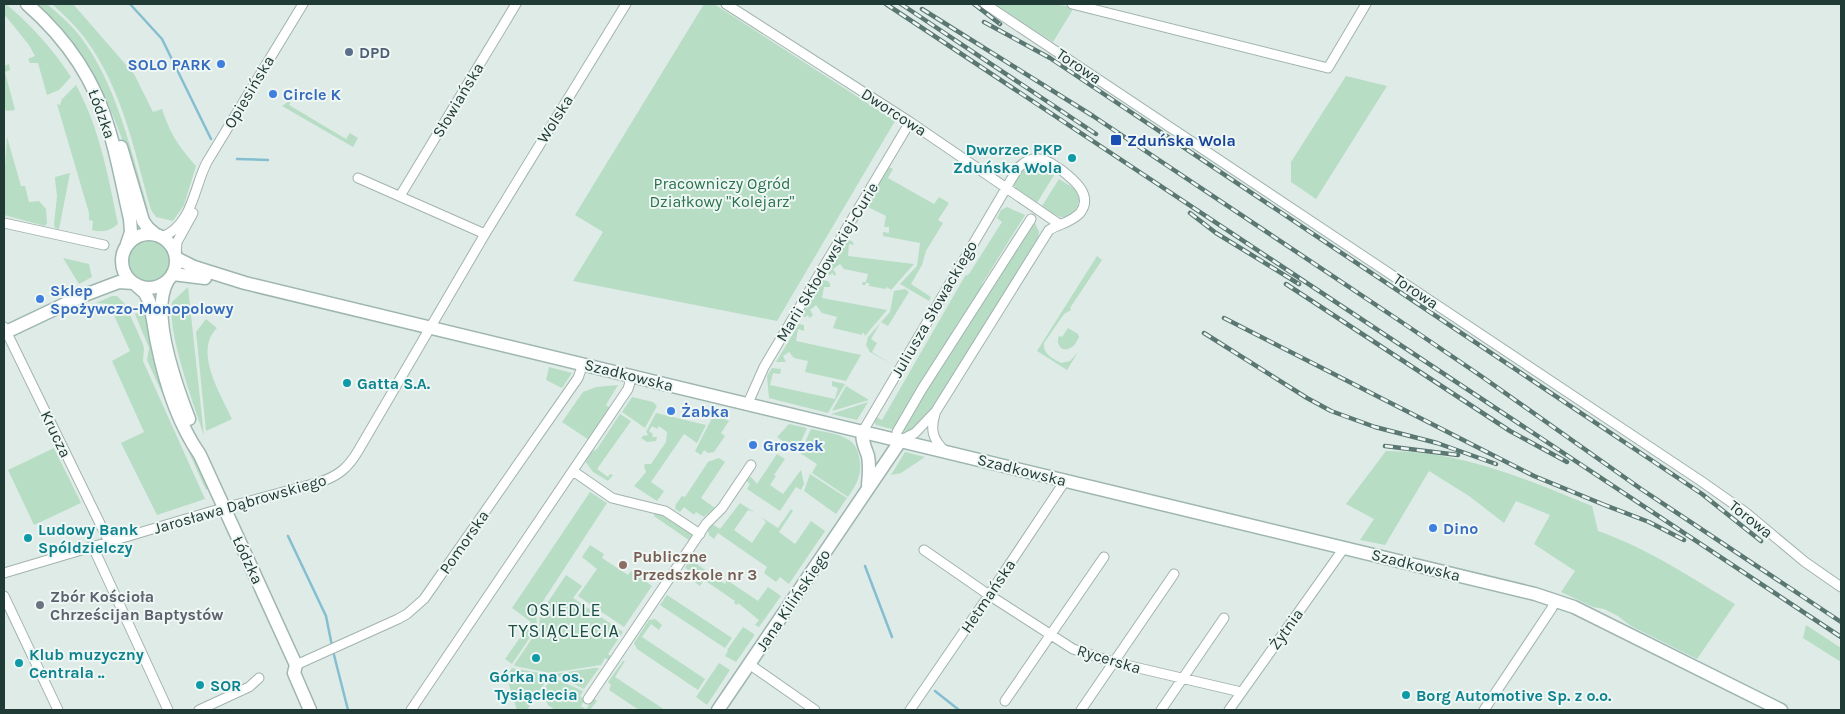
<svg xmlns="http://www.w3.org/2000/svg" width="1845" height="714" viewBox="0 0 1845 714" font-family="Karla,sans-serif">
<style>
.green{fill:#b7ddc5}
.lines{fill:none;stroke-linecap:round;stroke-linejoin:round}
.stream{stroke:#85bed1;stroke-width:2.5}
.street-casing{stroke:#a2b3ae;stroke-width:11}
.secondary-casing{stroke:#9eb6b0;stroke-width:15}
.street{stroke:#fff;stroke-width:9}
.secondary{stroke:#fff;stroke-width:12}
.rail-casing{stroke:#5a7772;stroke-width:4.5}
.rail{stroke:#eff7f4;stroke-width:2.5;stroke-dasharray:8;stroke-linecap:butt}
.service-dot{fill:#5c6f8a;stroke:#eff7f4;stroke-width:2}
.shop-dot{fill:#3f7fe0;stroke:#eff7f4;stroke-width:2}
.transit-dot{fill:#1a4fb4;stroke:#eff7f4;stroke-width:2}
.culture-dot{fill:#0f9aa8;stroke:#eff7f4;stroke-width:2}
.education-dot{fill:#8d6e63;stroke:#eff7f4;stroke-width:2}
.worship-dot{fill:#6b7280;stroke:#eff7f4;stroke-width:2}
.labels{text-anchor:middle;dominant-baseline:central;stroke-width:4;stroke-linejoin:round;paint-order:stroke}
.service-label{font-size:16px;font-weight:bold;fill:#4e5e75;stroke:#eff7f4;text-anchor:start}
.shop-label{font-size:16px;font-weight:bold;fill:#366cbe;stroke:#eff7f4;text-anchor:start}
.street-label{font-size:16px;fill:#203b36;stroke:#eff7f4}
.transit-label{font-size:16px;font-weight:bold;fill:#164399;stroke:#eff7f4;text-anchor:start}
.culture-label{font-size:16px;font-weight:bold;fill:#0d838f;stroke:#eff7f4;text-anchor:start}
.park-label{font-size:16px;fill:#29724d;stroke:#eff7f4}
.education-label{font-size:16px;font-weight:bold;fill:#785e54;stroke:#eff7f4;text-anchor:start}
.worship-label{font-size:16px;font-weight:bold;fill:#5b616d;stroke:#eff7f4;text-anchor:start}
.neighbourhood-label{font-size:18px;letter-spacing:1px;fill:#1b4d46;stroke:#eff7f4}
</style>
<rect width="100%" height="100%" fill="#dfebe7"/>
<path class="green" d="M4,4h2c25,21 47,45 65,73l-12,13 -12,5 -9,-32h-8l-2,-4 7,-3 -6,-11 -25,-31z
M38,4h9c12,10 23,20 33,32 38,51 50,113 68,173l-2,2c-26,-80 -44,-147 -108,-207z
M52,4h21l61,70 19,38 9,-3c9,27 16,36 34,57l-12,39 -11,16 -17,-4 -5,-7c-17,-60 -29,-123 -67,-173 -9,-12 -21,-23 -32,-33z
M704,4h10l181,117 -118,200 -204,-40 30,-49 -28,-17z
M993,4h60l19,3v4l-19,31z
M9,64l1,6 -5,2 10,38 -9,1 -2,-5v-40z
M1346,76l41,10 -71,113 -25,-17v-20z
M76,85c24,44 32,91 42,139 -8,7 -16,9 -26,6l1,-9 -4,-1v-7l-32,-109 3,1 2,-6z
M292,99l-3,6 57,34 4,-6 8,5 -5,9 -71,-41z
M7,137l14,49h4l4,16 10,-1 7,8 1,14 -2,3 -41,-11v-35z
M1028,165l15,2 11,8 -17,28 -20,-14 -4,-5 8,-14z
M889,167l4,2 -5,9 46,26 5,-7 10,6 -11,17 5,3 -17,28 -4,14 -11,19 20,13 -2,4 -29,-17 17,-18 3,-23 -37,-7v-4l6,1v-6h-5l2,-11 -20,-10z
M70,173l-11,56 -4,-1 -1,-4 3,-28 -2,-17v-2z
M1059,179l16,10 4,9c0,9 -8,21 -19,19 -6,-2 -13,-8 -18,-11z
M1007,207l18,8 -43,69 2,2 -21,33 -2,-1 -39,64 -26,48 -20,-5 -2,-4 2,-4 6,3 83,-144 4,-2 33,-52 -5,-4 4,-8z
M1034,221l5,11 -1,8 -105,168 -16,20 -9,4 -8,-1 70,-107 -3,-3 21,-33 4,2z
M846,240l6,1 2,4 -5,-1 -1,12 66,8 -23,26 -4,-3 -1,2 -17,-3v-3h-3l-1,2h-3l1,-3h3l2,-8 -24,-5 -4,-5 -7,5 3,5 -1,2 -3,-3 -1,2 -5,-1z
M129 261a20 20 0 1 1 40 0a20 20 0 1 1-40 0Z
M1097,256l5,4 -32,48 1,2 -7,4 -20,29c-1,11 8,15 17,20l9,-2 8,-9 -11,18 -30,-19z
M63,258l26,6 3,13 -13,7z
M822,280l6,1 2,3v3h-6l-2,11 65,12 -22,26 -1,-3h-2v2l-29,-7 4,-11 -15,-4 -6,-8 -6,5 3,5 -2,2 -3,1 1,-2 -2,-1 -1,2 -5,-1z
M188,287l16,149c-10,-32 -37,-102 -32,-134z
M905,289l4,3 -21,34 -7,-4 -10,17 6,4 -5,9 19,12 -21,-12 -4,-7 2,-8 22,-25 4,-21z
M112,296h5l8,8 18,40 1,5 -1,12 62,138 -48,16 -36,-72 23,-11 -32,-71 18,-10 -21,-47 -13,-1z
M147,310l7,35 -2,10 9,28 47,106 -2,1 -59,-130 2,-12 -14,-34z
M206,319l11,9c-24,23 4,67 15,91l-26,12 -10,-99z
M799,324l5,1v6l-6,-2 -2,12 65,14 -15,26 -41,-9 3,-11 -14,-3 -5,-6 -6,4 3,6h-10z
M1068,328l10,6 1,3c-2,4 -4,8 -7,10 -10,7 -17,-3 -13,-11l3,1z
M549,367l23,6 -10,15 -16,-8z
M772,368l9,1 -1,5 -7,-1 -3,12 65,14 3,-11 -6,-2v-5l13,3 -17,29 -59,-15 -2,-22z
M618,385l-12,20 4,3 -21,32 -27,-18 21,-30 13,-5z
M846,386l23,14 -37,11z
M632,397l21,5 4,4 -12,22 -23,-16z
M868,402l-11,18 -26,-6z
M656,413l50,12 -9,18 -13,-9 -33,48 13,9 -7,10 -23,-15 12,-14 -2,-6 1,-2h6l15,-22 1,-10 -8,-6 -2,3 -5,-3 -3,5 4,3 -1,3h5l-1,4 -9,1 -6,-4 3,-3 2,1 2,-2 -2,-2z
M620,414l11,7 -34,48 11,8 2,-3 3,1 -5,6 -15,-9 -8,-11 6,-9 6,-3z
M714,414l15,7 -8,12 4,3 -11,16 -6,1 -4,-3 -3,5 -6,-4z
M789,424l18,4 -10,23 -20,-14z
M811,429c12,3 28,4 38,11 6,4 9,10 10,17 4,16 -2,27 -11,40l-36,-24 5,-9 -17,-11z
M54,448l27,55 -47,22 -26,-55z
M1386,451c76,0 137,27 206,55l6,25c49,17 92,46 137,73l-38,55 -66,-33 -13,-10 -14,-7 -11,-2 -32,-15 14,-21 -41,-27 16,-29 -34,-14 -12,22 -35,-27 -40,-25 -44,74 -25,-5 14,-21 -28,-15z
M905,452l20,5 -24,16 -10,2z
M777,454l8,5 -11,16 2,1 -6,9 13,9 18,-24 3,14 -3,6 -5,-3 -16,24 -33,-22 3,-5 -5,-4 6,-3 6,7z
M719,458l6,4 -24,36 14,10 -11,9 -8,-5 -2,3 -10,-8 -4,5 -5,-3 1,-5 6,-8 3,1 23,-35z
M810,474l37,24 -11,16 -32,-23z
M590,492l17,11 -71,109 1,15 -25,37 -7,-5 26,-37 -19,-14z
M740,503l14,9 -6,-2 -14,20 18,13 14,-21 -5,-5 17,11 13,-19 2,2 -14,21 16,12 16,-23 14,10 -36,53 -9,-7 -4,5 -12,-9 3,-6 -49,-34 -4,6 -5,-4 -1,-5 4,-6 8,5z
M654,512l17,6 21,15v6l-2,2 -36,-25z
M590,545l14,9 -2,4 26,17 3,-4 21,15 -28,41 -46,-31 19,-27 -15,-12z
M690,559l35,25 2,-4 31,21 10,-14 13,9 -22,31 -4,-2 4,-5 -21,-17 -1,2 -3,-2 1,-2 -31,-21 -4,6 -8,-6 3,-6 -10,-6z
M566,575l16,11 -9,12 50,34 -15,22 4,3 -2,4 -5,-3 -4,7 -51,8 -35,-7 -1,-1 25,-37 1,-14z
M667,595l65,43 -7,10 -65,-43z
M655,619l7,6 -3,5 -8,-6 -9,13 63,42 -7,11 -61,-41 -3,-6 15,-23z
M1806,625l35,23v14l-38,-24z
M743,627l11,7v2l-18,26 -11,-6 3,-5 -1,-1z
M623,661h2l-10,16 50,33h-26l-30,-20 2,-5 -3,-3z
M719,663l11,7 -23,35 -11,-8z
M512,668l38,7 -23,35h-10l-11,-34z
M594,668h5l-15,21 -30,-15z
M552,677l31,14 -3,5 5,4 -4,6 5,3 8,-11 3,3 -7,9h-35l-7,-5 -6,-13z"/>
<g class="lines">
<path class="stream" d="M130,4l32,35 49,100
M237,159l31,1
M288,536l38,80 6,30
M865,566l27,71
M333,651l15,59
M935,691l24,19"/>
<g class="street-casing">
<path id="street" d="M726,4l184,118 149,102
M985,4l716,477 44,31 60,50 36,25
M1072,4l256,64 38,-64
M358,178l127,56
M400,196l116,-192
M4,223l100,22
M162,237c31,-12 32,-51 45,-75l96,-158
M176,254l1,-12 16,-29
M4,327l105,215
M748,403l16,-36 146,-245
M935,414c-5,16 -2,26 10,37
M863,431l155,-263c6,-6 13,-10 21,-9 8,0 14,6 21,10 13,10 34,26 20,44 -8,9 -21,11 -31,17l-113,181 -21,22 -14,7
M897,432l25,-43 109,-170
M573,471l39,27 53,13 35,23
M93,547l75,163
M924,550l65,45 84,54 40,13 128,30
M4,573l209,-62 107,-29c18,-6 28,-14 38,-31l127,-217 141,-230
M4,596l54,114
M749,664l66,46
M296,665l102,-46 9,-5 17,-15 154,-221 5,-14
M588,699l118,-175 16,-16 29,-43
M1005,701l99,-144
M199,710l50,-23 10,-9
M411,710l217,-321 4,-14
M910,710l79,-115 76,-114
M1081,710l93,-136
M1161,710l63,-92
M1229,710l115,-162
M1484,710l68,-102 3,-8"/>
</g>
<g class="secondary-casing">
<path id="secondary" d="M27,4c39,34 68,76 82,126 9,29 14,59 21,89l1,13 -4,12
M121,147l22,74 5,7 7,6
M122 261a27 27 0 1 1 54 0a27 27 0 1 1-54 0Z
M176,258l18,9 51,16 1290,311 39,13 207,103
M173,274l32,4
M167,282c-17,32 10,106 22,137
M136,285l9,8 4,8c4,14 5,28 8,42 8,40 20,79 43,112l96,210 -2,8 16,37
M4,333l78,-37 37,-14 14,1
M863,431c-2,9 2,16 5,25 2,10 1,19 0,29
M718,710l183,-270"/>
</g>
<use href="#street" class="street"/>
<use href="#secondary" class="secondary"/>
<g class="rail-casing">
<path id="rail" d="M886,4l955,633
M901,4l195,130
M974,4l26,20
M922,9l171,107 307,205 81,55 160,113 200,133
M984,22l66,36 652,436 59,47
M1190,213l26,20 83,51
M1286,284l224,147 57,31
M1224,318l310,158 73,30
M1204,333l103,65 24,13 44,16 62,16 59,21
M1385,446l73,9
M1602,504l47,18 35,18"/>
</g>
<use href="#rail" class="rail"/>
</g>
<circle class="service-dot" cx="349" cy="52" r="5"/>
<g class="shop-dot">
<circle cx="221" cy="64" r="5"/>
<circle cx="273" cy="94" r="5"/>
<circle cx="40" cy="299" r="5"/>
<circle cx="671" cy="411" r="5"/>
<circle cx="753" cy="445" r="5"/>
<circle cx="1433" cy="528" r="5"/>
</g>
<rect class="transit-dot" x="1110" y="134" width="12" height="12" rx="2.5"/>
<g class="culture-dot">
<circle cx="1072" cy="158" r="5"/>
<circle cx="347" cy="383" r="5"/>
<circle cx="28" cy="538" r="5"/>
<circle cx="536" cy="658" r="5"/>
<circle cx="19" cy="663" r="5"/>
<circle cx="200" cy="685" r="5"/>
<circle cx="1406" cy="695" r="5"/>
</g>
<circle class="education-dot" cx="623" cy="565" r="5"/>
<circle class="worship-dot" cx="40" cy="605" r="5"/>
<g class="labels">
<g class="service-label">
<text x="359" y="52">DPD</text>
</g>
<g class="shop-label">
<text x="211" y="64" text-anchor="end">SOLO PARK</text>
<text x="283" y="94">Circle K</text>
<text x="50" y="290">Sklep<tspan x="50" dy="18">Spożywczo-Monopolowy</tspan></text>
<text x="681" y="411">Żabka</text>
<text x="763" y="445">Groszek</text>
<text x="1443" y="528">Dino</text>
</g>
<g class="street-label">
<text transform="translate(1079 66) rotate(34)">Torowa</text>
<text transform="translate(249 92) rotate(-59)">Opiesińska</text>
<text transform="translate(458 100) rotate(-59)">Słowiańska</text>
<text transform="translate(894 112) rotate(33)">Dworcowa</text>
<text transform="translate(102 114) rotate(70)">Łódzka</text>
<text transform="translate(555 119) rotate(-58)">Wolska</text>
<text transform="translate(827 262) rotate(-59)">Marii Skłodowskiej-Curie</text>
<text transform="translate(1416 291) rotate(34)">Torowa</text>
<text transform="translate(934 309) rotate(-60)">Juliusza Słowackiego</text>
<text transform="translate(629 375) rotate(14)">Szadkowska</text>
<text transform="translate(56 434) rotate(64)">Krucza</text>
<text transform="translate(1022 470) rotate(14)">Szadkowska</text>
<text transform="translate(240 504) rotate(-16)">Jarosława Dąbrowskiego</text>
<text transform="translate(1751 519) rotate(38)">Torowa</text>
<text transform="translate(464 542) rotate(-55)">Pomorska</text>
<text transform="translate(248 560) rotate(65)">Łódzka</text>
<text transform="translate(1416 565) rotate(14)">Szadkowska</text>
<text transform="translate(988 596) rotate(-56)">Hetmańska</text>
<text transform="translate(793 600) rotate(-56)">Jana Kilińskiego</text>
<text transform="translate(1286 629) rotate(-54)">Żytnia</text>
<text transform="translate(1109 659) rotate(17)">Rycerska</text>
</g>
<g class="transit-label">
<text x="1127" y="140">Zduńska Wola</text>
</g>
<g class="culture-label">
<text x="1062" y="149" text-anchor="end">Dworzec PKP<tspan x="1062" dy="18">Zduńska Wola</tspan></text>
<text x="357" y="383">Gatta S.A.</text>
<text x="38" y="529">Ludowy Bank<tspan x="38" dy="18">Spóldzielczy</tspan></text>
<text x="29" y="654">Klub muzyczny<tspan x="29" dy="18">Centrala ..</tspan></text>
<text x="536" y="676" text-anchor="middle">Górka na os.<tspan x="536" dy="18">Tysiąclecia</tspan></text>
<text x="210" y="685">SOR</text>
<text x="1416" y="695">Borg Automotive Sp. z o.o.</text>
</g>
<g class="park-label">
<text x="722" y="183">Pracowniczy Ogród<tspan x="722" dy="18">Działkowy "Kolejarz"</tspan></text>
</g>
<g class="education-label">
<text x="633" y="556">Publiczne<tspan x="633" dy="18">Przedszkole nr 3</tspan></text>
</g>
<g class="worship-label">
<text x="50" y="596">Zbór Kościoła<tspan x="50" dy="18">Chrześcijan Baptystów</tspan></text>
</g>
<g class="neighbourhood-label">
<text x="564" y="610">OSIEDLE<tspan x="564" dy="21">TYSIĄCLECIA</tspan></text>
</g>
</g>
<rect width="1845" height="714" fill="none" stroke="#203b36" stroke-width="10"/>
</svg>
